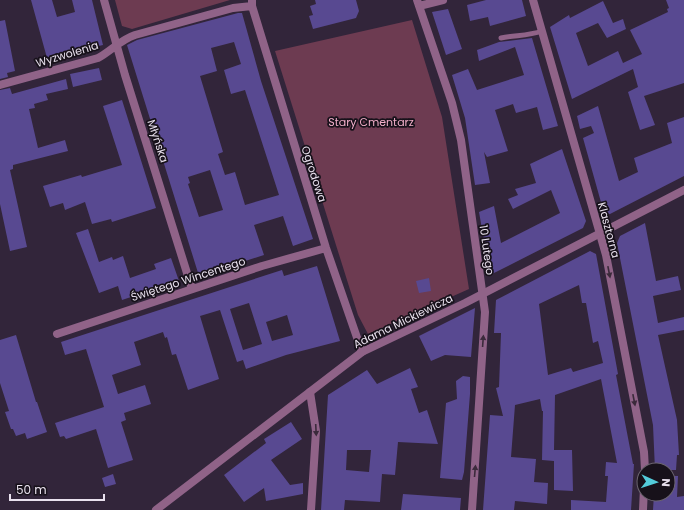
<svg xmlns="http://www.w3.org/2000/svg" width="684" height="510" viewBox="0 0 684 510" font-family="Poppins,sans-serif">
<style>
.green{fill:#6d3b51}
.building{fill:#584991;fill-rule:evenodd}
.lines{fill:none;stroke-linecap:round;stroke-linejoin:round}
.service{stroke:#906388;stroke-width:5}
.minor{stroke:#906388;stroke-width:8}
.tertiary{stroke:#906388;stroke-width:8}
.oneway{fill:#3b2a3b}
.labels{text-anchor:middle;dominant-baseline:central;stroke-width:3.5;stroke-linejoin:round;paint-order:stroke}
.street-label{font-size:11px;fill:#e9e1ee;stroke:#17111a}
.park-label{font-size:11px;fill:#f2aec9;stroke:#17111a}
</style>
<rect width="100%" height="100%" fill="#32253a"/>
<path class="green" d="M115,0h115l-98,29 -10,-3z
M412,20l30,97 27,172 -101,45 -10,-19 -83,-264z"/>
<path class="building" d="M31,0h21l5,17 18,-5 -3,-12h20l11,45 -56,13z
M315,0h41l3,11 -3,7 -43,11 -4,-13 4,-1 -3,-9 6,-2z
M486,0h36l4,16 -36,10 -2,-9 -18,4 -3,-16z
M666,0h18v83l-40,13 11,29 -15,5 -12,-38 10,-5 -5,-18 -61,30 -22,-72 19,-12 1,3 33,-17 10,22 10,-4 3,10 -19,9 -9,-15 -22,10 12,33 30,-15 5,12 19,-9 -12,-24 38,-18 -1,-3 2,-1z
M448,9l14,40 -16,6 -14,-43z
M238,13h4l19,68 52,158 -20,7 -10,-30 -29,9 10,30 -65,21 -72,-231 10,-5zM234,42l7,22 -17,6 7,24 14,-4 34,105 -34,10 -10,-33 -10,3 -7,-21 5,-2 -23,-76 17,-5 -6,-23zM210,170l13,40 -24,7 -11,-33 2,-1 -2,-6z
M5,20l10,51 -8,2 1,4 -8,2v-58z
M532,38l26,88 -15,4 -6,-23 -21,6 -3,-9 -18,6 13,41 -21,6 -3,-5 6,31 -15,2 -10,-67 -13,-43 16,-6 9,21 47,-15 -9,-28 -36,14 -2,-11 22,-8z
M99,68l3,12 -29,7 -3,-13z
M66,79l2,10 -22,5 2,6 -14,4 1,4 -6,1 9,39 27,-8 3,11 -55,14v4l-3,1 17,77 -17,4 -10,-47v-114l10,-2 2,6z
M122,100l34,108 -44,14 -1,-3 -19,5 -7,-22 -20,8 -2,-7 -13,4 -7,-21 38,-11 1,2 40,-12 -19,-59z
M598,106l21,75 19,-9 -4,-14 38,-15 -5,-20 17,-6v59l-74,38 -6,-1 -21,-75 11,-5 -3,-7 -11,3 -3,-13z
M562,149l24,72 -3,7 -93,47 -11,-63 15,-6 7,37 59,-30 -9,-23 -38,19 -5,-10 10,-4 -3,-6 21,-6 -6,-19z
M645,223l11,58 22,-5 3,14 -28,6 5,27 26,-6v13l-26,5 19,85 2,35h-2l-1,15h-21l-2,-45 -36,-182 3,-7z
M88,229l11,33 13,-5 1,3 10,-4 7,22 26,-9 -2,-5 17,-6 8,23 -57,19 -4,-14 -19,7 -23,-60z
M590,251l6,3 22,120 -2,1 17,89h1l-3,46h-60v-10l35,2 2,-26h-3l1,-14 11,1 -16,-84 -46,16 -1,55h18l1,41 -19,-1v-29l-12,-1 1,-49h-1l-2,-12 -25,6 -4,52 25,2 -2,23 14,1 -1,21 -32,-3 -1,9h-31l7,-95 13,1 -7,-28 3,-1 2,-54h-7l2,-33zM579,285l3,18h4l7,40 5,-2 5,22 -30,9 -2,-4 -23,7 -9,-71z
M317,266l23,75 -54,14 -40,14 -3,-9 -6,2 -17,-52 -20,6 19,63 -31,11 -12,-36 -4,1 -5,-18 -2,1 -2,-6 -29,10 7,23 -29,10 6,19 27,-9 6,19 -27,9 2,7 -5,2 12,38 -25,8 -12,-39 -30,10 -2,-3 -4,1 -5,-14 49,-16 -18,-58 -21,6 -4,-13 221,-72 2,6zM249,303l13,41 -19,6 -13,-41zM287,315l6,20 -21,6 -6,-19z
M429,278l2,13 -12,2 -3,-12z
M475,308l-4,49 -26,-2 -14,6 -12,-25z
M16,335l20,67h1l10,30 -20,7 -2,-6 -9,3 -3,-7h-2l-6,-17 4,-1 -9,-28v-43z
M410,368l8,19 -7,2 8,24 8,-3 11,34 -40,-2 -3,33 -13,-1 -2,28 -35,-2 -1,10h-23l7,-115 39,-25 10,14zM347,450h24l-2,22 -23,-2z
M463,376l7,1v17l-6,78 -2,8 -22,-2 6,-75 11,-4 -1,-18z
M291,422l11,17 -31,21 19,25 13,-2v11l-37,7 -2,-13 -20,14 -20,-27 42,-32 -2,-4z
M113,474l3,10 -11,3 -3,-9z
M668,476h10l-1,21 7,-1v14h-31l1,-16h14z
M403,494l58,4 -1,12h-59z"/>
<g class="lines">
<path class="service" d="M501,38c14,-3 27,-2 41,-7"/>
<path class="minor" d="M104,0l21,75 67,214
M252,0v6l74,242 36,104
M417,0l35,103 9,37 24,172 -13,198
M533,0l73,255 38,197 1,18
M419,6l24,-6
M0,85l98,-27c13,-7 22,-18 37,-23l98,-27 19,-2
M57,334l205,-68 64,-18
M310,392l6,39 -5,79
M643,510l1,-22"/>
<path class="tertiary" d="M156,510l206,-158 103,-49 219,-113"/>
</g>
<defs><path id="oneway-solid" d="M-6-.8H1V-3.2L6.5 0L1 3.2V.8H-6Z"/></defs>
<g class="oneway">
<use href="#oneway-solid" transform="translate(609 272) rotate(79)"/>
<use href="#oneway-solid" transform="translate(483 341) rotate(-86)"/>
<use href="#oneway-solid" transform="translate(634 400) rotate(79)"/>
<use href="#oneway-solid" transform="translate(316 430) rotate(87)"/>
<use href="#oneway-solid" transform="translate(475 471) rotate(-85)"/>
</g>
<g class="labels">
<g class="street-label">
<text transform="translate(67 54) rotate(-17)">Wyzwolenia</text>
<text transform="translate(158 141) rotate(72)">Młyńska</text>
<text transform="translate(314 174) rotate(72)">Ogrodowa</text>
<text transform="translate(609 230) rotate(75)">Klasztorna</text>
<text transform="translate(487 250) rotate(82)">10 Lutego</text>
<text transform="translate(188 279) rotate(-18)">Świętego Wincentego</text>
<text transform="translate(403 321) rotate(-26)">Adama Mickiewicza</text>
</g>
<g class="park-label">
<text x="371" y="122">Stary Cmentarz</text>
</g>
</g>
<g transform="translate(656 482) rotate(93)"><circle r="19" fill="#17111a" stroke="#6b646f"/>
<path d="M0-3L7 15L0 10L-7 15Z" fill="#53cbda"/>
<text y="-6" font-size="11" font-weight="bold" text-anchor="middle" fill="#e9e1ee">N</text>
</g>
<path d="M10 494v6h94v-6" fill="none" stroke="#e9e1ee" stroke-width="2"/>
<text x="16" y="494" font-size="12" fill="#e9e1ee" stroke="#17111a" stroke-width="3" paint-order="stroke">50 m</text>
</svg>
